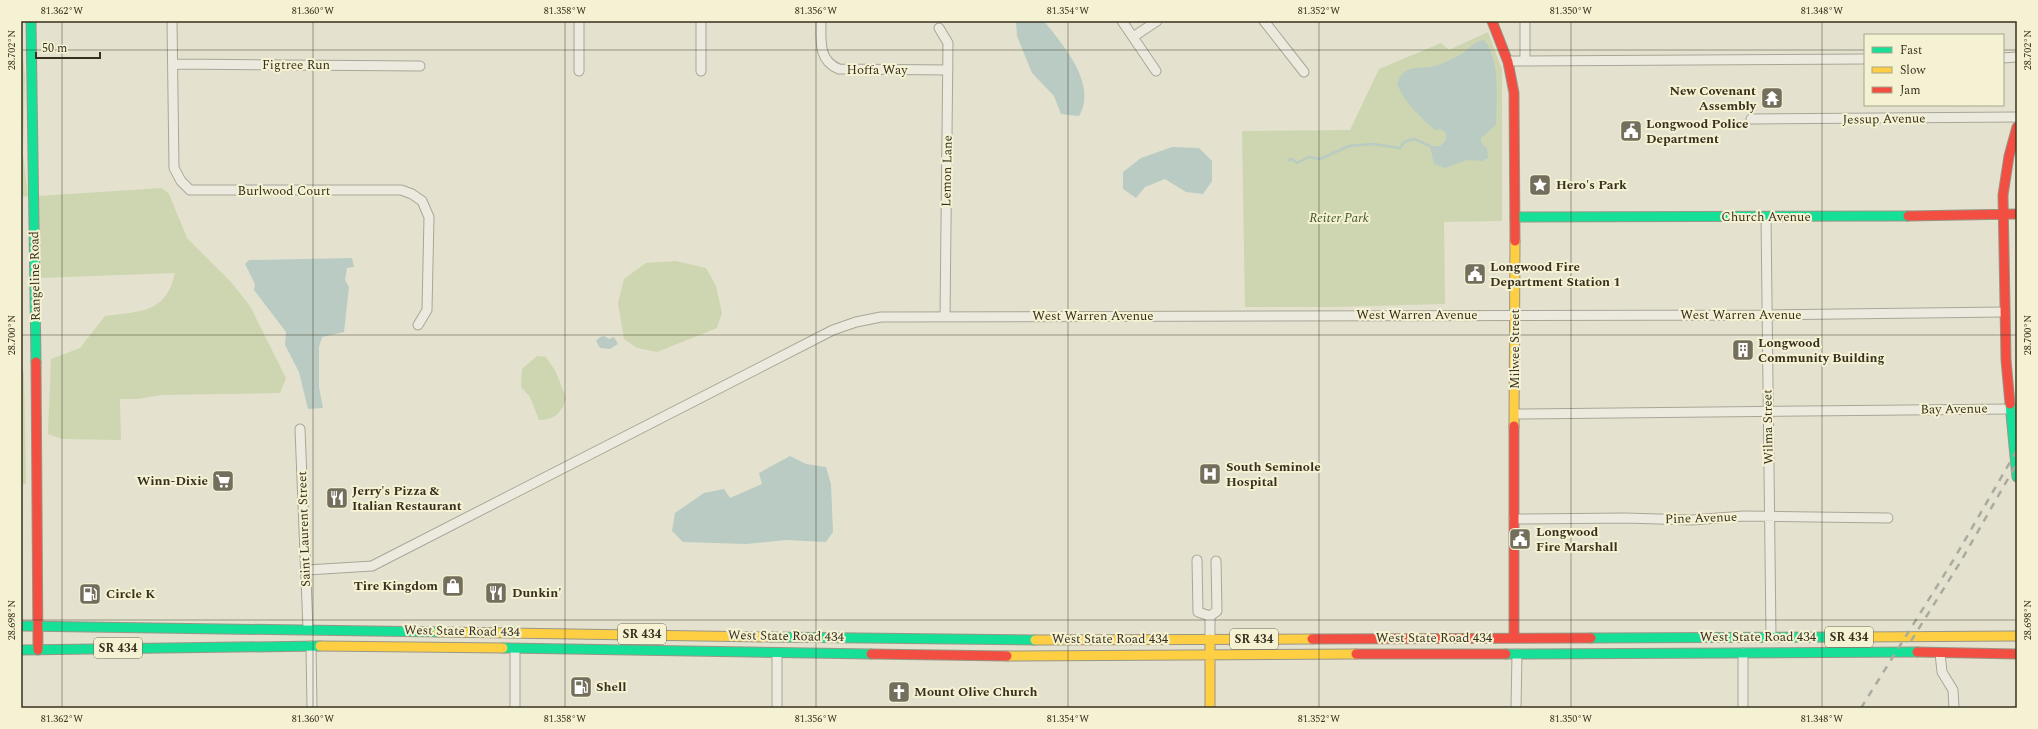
<svg xmlns="http://www.w3.org/2000/svg" width="2038" height="729" viewBox="0 0 2038 729" font-family="Spectral,serif">
<style>
.green{fill:#cdd6b0}
.water{fill:#b9cbc3}
.lines{fill:none;stroke-linecap:round;stroke-linejoin:round}
.stream{stroke:#b9cbc3;stroke-width:2.5}
.street-casing{stroke:#a9a697;stroke-width:11}
.fast-casing{stroke:#999686;stroke-width:11}
.slow-casing{stroke:#999686;stroke-width:11}
.jam-casing{stroke:#999686;stroke-width:11}
.street{stroke:#eceadf;stroke-width:9}
.fast{stroke:#16e098;stroke-width:9}
.slow{stroke:#ffcf43;stroke-width:9}
.jam{stroke:#f24e42;stroke-width:9}
.rail{stroke:#abaa9f;stroke-width:2.5;stroke-dasharray:7 7;stroke-linecap:butt}
.ticks{fill:none;stroke:#38301e;stroke-width:1;stroke-opacity:0.45}
.labels{text-anchor:middle;dominant-baseline:central;stroke-width:4;stroke-linejoin:round;paint-order:stroke}
.shield{fill:#f5f2d3;stroke:#716a54;stroke-width:1}
.shield-label{font-size:12px;font-weight:bold;fill:#38301e}
.street-label{font-size:13px;fill:#38301e;stroke:#f5f2d3}
.poi-label{font-size:13px;font-weight:bold;fill:#38301e;stroke:#f5f2d3;text-anchor:start}
.park-label{font-size:13px;font-style:italic;fill:#3f5425;stroke:#f5f2d3}
.neatline{fill:none;stroke:#38301e;stroke-width:1.5}
.ticks-label{font-size:10px;text-anchor:middle;fill:#38301e}
</style>
<rect width="100%" height="100%" fill="#e4e2ce"/>
<path class="green" d="M1488,32l14,37v152l-58,1 1,82 -114,3h-86l-3,-176 108,-1 29,-61 62,-26 8,7z
M21,40l4,37 -2,76 5,43 -7,1z
M162,188l7,6 18,44 44,44 19,24 36,72 -6,15 -119,2 -23,4h-18l1,41 -59,-1 -14,-5 3,-75 29,-11 25,-32c35,-5 61,-2 70,-43l-136,5 -1,-82z
M676,261l30,7 10,18 6,27 -5,15 -60,24 -20,-4 -13,-9 -6,-36 6,-24 22,-16z
M537,356l9,1 10,15 10,26c-4,15 -12,22 -27,22l-9,-23 -9,-10 1,-18z
M21,360l3,15 2,108 -5,3z"/>
<path class="water" d="M1016,21h28c19,24 54,63 35,95l-18,-2 -7,-18 -22,-23 -15,-37z
M1484,40c17,20 12,61 12,85l-15,13v5l6,5 1,10 -6,3 -15,-1 -22,8 -11,-4 -4,-18h10c5,-4 8,-7 5,-14l-5,-3 -5,1c-15,-13 -30,-27 -38,-46 7,-21 21,-14 38,-18 8,-2 16,-7 23,-10 10,-5 15,-14 26,-16z
M1172,147l27,1 13,13v20l-9,13 -17,-2 -21,-13 -20,8 -9,11 -13,-9v-17l18,-14z
M352,258l2,9 -7,1 -2,12 4,7 -5,45 -22,5 -3,10v40l4,21 -15,1 -9,-37 -14,-27 1,-13 -32,-42 1,-6 -10,-20 4,-4z
M604,336l5,3 5,-2 4,7 -8,5 -10,-1 -4,-7 4,-4z
M790,456l16,8 20,3 5,17 2,48 -7,10 -40,-2 -40,4 -63,-2 -11,-11 3,-18 29,-20 20,-4 6,9 32,-14 -3,-11z"/>
<g class="lines">
<path class="stream" d="M1289,160l3,-1 5,4 12,-6 11,2 29,-13 24,-2 27,4 4,-6 10,-3 16,7"/>
<g class="street-casing">
<path id="street" d="M172,21l2,147 7,13 9,9h211l11,4 10,7 7,16 -2,93 -9,15
M701,21v50
M821,21c0,19 -3,40 18,48l109,1
M1122,21l34,50
M1264,21l40,51
M939,28l9,15 -3,274
M1133,37l24,-16
M2003,58l14,-1
M1510,61l355,-2
M1525,61v-40
M173,64l247,2
M579,71v-50
M1751,119l266,-2
M1766,217l5,419
M1515,414l495,-5
M300,429l8,200
M1514,519l111,-1 67,2 52,-4 144,2
M1197,560l1,52 12,4
M307,570l65,-4 461,-236 23,-8 25,-5 886,-2 237,-3
M1210,616l7,-5 -1,-50
M1210,616v23
M311,646l1,62
M515,649v59
M777,653v55
M1940,653l2,19 11,18 1,18
M1516,708l1,-54
M1743,708v-55"/>
</g>
<g class="fast-casing">
<path id="fast" d="M31,21l5,341
M1515,217l393,-1
M2010,404l7,73
M21,626l417,6
M771,637l264,3
M1591,638l267,-1
M503,648l368,6
M21,650l299,-4
M1506,654l411,-2"/>
</g>
<g class="slow-casing">
<path id="slow" d="M1514,426l1,-185
M438,632l333,5
M1858,637l159,-1
M1210,639v69
M1035,640l277,-1
M320,646l183,2
M1007,656l349,-2"/>
</g>
<g class="jam-casing">
<path id="jam" d="M1492,21l16,41 6,31 1,148
M1908,216l109,-2
M36,362l2,288
M2010,404l-4,-44 -3,-165 6,-39 8,-29
M1514,638v-212
M1312,639l279,-1
M1917,652l100,2
M871,654l136,2
M1356,654h150"/>
</g>
<use href="#street" class="street"/>
<use href="#fast" class="fast"/>
<use href="#slow" class="slow"/>
<use href="#jam" class="jam"/>
<path class="rail" d="M1911,641l50,-80 56,-98
M1861,708l93,-149 63,-109"/>
</g>
<path class="ticks" d="M62,21v687M313,21v687M565,21v687M816,21v687M1068,21v687M1319,21v687M1571,21v687M1822,21v687M21,50h1844M2003,50h14M21,335h1996M21,620h1996"/>
<defs>
<g id="temple-square" transform="scale(1.15)"><rect x="-9" y="-9" width="18" height="18" rx="4" fill="#746e5c" stroke="#f5f2d3"/><path d="M0-6L5-2H3V0L6.5 2.5H4V6H1.5V3h-3V6H-4V2.5H-6.5L-3 0V-2H-5Z" fill="#fff"/></g>
<g id="civic-square" transform="scale(1.15)"><rect x="-9" y="-9" width="18" height="18" rx="4" fill="#746e5c" stroke="#f5f2d3"/><path d="M-.6-6.5H3V-4.5H.6V-3L4-1V1h2V6H-6V1h2V-1L-.6-3ZM-1.2 2.5V6h2.4V2.5Z" fill="#fff"/></g>
<g id="sight-square" transform="scale(1.15)"><rect x="-9" y="-9" width="18" height="18" rx="4" fill="#746e5c" stroke="#f5f2d3"/><path d="M0-6L1.8-2.2L6-1.7L2.9 1.2L3.7 5.4L0 3.3L-3.7 5.4L-2.9 1.2L-6-1.7L-1.8-2.2Z" fill="#fff"/></g>
<g id="building-square" transform="scale(1.15)"><rect x="-9" y="-9" width="18" height="18" rx="4" fill="#746e5c" stroke="#f5f2d3"/><path d="M-4-6H4V6H1V3H-1V6H-4ZM-2.5-4.3h1.7v1.8h-1.7ZM.8-4.3h1.7v1.8H.8ZM-2.5-1h1.7V.8h-1.7ZM.8-1h1.7V.8H.8Z" fill="#fff"/></g>
<g id="hospital-square" transform="scale(1.15)"><rect x="-9" y="-9" width="18" height="18" rx="4" fill="#746e5c" stroke="#f5f2d3"/><path d="M-5-5h3v3.5h4V-5h3V5h-3V1.5h-4V5h-3Z" fill="#fff"/></g>
<g id="supermarket-square" transform="scale(1.15)"><rect x="-9" y="-9" width="18" height="18" rx="4" fill="#746e5c" stroke="#f5f2d3"/><path d="M-6-5.5h2.5l.6 2H6L4.5 2H-2.5L-4.4-4H-6ZM-1.5 3.2a1.3 1.3 0 1 0 .1 0ZM3 3.2a1.3 1.3 0 1 0 .1 0Z" fill="#fff"/></g>
<g id="restaurant-square" transform="scale(1.15)"><rect x="-9" y="-9" width="18" height="18" rx="4" fill="#746e5c" stroke="#f5f2d3"/><path d="M-5-6h1v4h1v-4h1v4h1v-4h1v5L-1.5 .5V6h-2V.5L-5-1ZM5-6V6H3V1.5H1.5Q1.5-4 5-6Z" fill="#fff"/></g>
<g id="shop-square" transform="scale(1.15)"><rect x="-9" y="-9" width="18" height="18" rx="4" fill="#746e5c" stroke="#f5f2d3"/><path d="M-5-2.5h2.3a2.7 3.5 0 0 1 5.4 0H5L5.5 6h-11ZM-1.5-2.5h3a1.5 2.3 0 0 0-3 0Z" fill="#fff"/></g>
<g id="fuel-square" transform="scale(1.15)"><rect x="-9" y="-9" width="18" height="18" rx="4" fill="#746e5c" stroke="#f5f2d3"/><path d="M-5.5-6h7V0h2V4h1.3V-2.5L3-4.5l.8-.8L6-3V5H2.5V1h-1V6h-7ZM-4.2-4.7v3.2H.2V-4.7Z" fill="#fff"/></g>
<g id="church-square" transform="scale(1.15)"><rect x="-9" y="-9" width="18" height="18" rx="4" fill="#746e5c" stroke="#f5f2d3"/><path d="M-1.2-6h2.4v3.5h3.3v2.4h-3.3V6h-2.4V-.1h-3.3v-2.4h3.3Z" fill="#fff"/></g>
</defs>
<g fill-rule="evenodd">
<use href="#temple-square" x="1772" y="98"/>
<use href="#civic-square" x="1631" y="131"/>
<use href="#sight-square" x="1540" y="185"/>
<use href="#civic-square" x="1475" y="274"/>
<use href="#building-square" x="1743" y="350"/>
<use href="#hospital-square" x="1210" y="474"/>
<use href="#supermarket-square" x="223" y="481"/>
<use href="#restaurant-square" x="337" y="498"/>
<use href="#civic-square" x="1520" y="539"/>
<use href="#shop-square" x="453" y="586"/>
<use href="#restaurant-square" x="496" y="593"/>
<use href="#fuel-square" x="90" y="594"/>
<use href="#fuel-square" x="581" y="687"/>
<use href="#church-square" x="899" y="692"/>
</g>
<g class="labels">
<g class="shield">
<rect x="618" y="624" width="48" height="20" rx="3"/>
<rect x="1825" y="627" width="48" height="20" rx="3"/>
<rect x="1230" y="629" width="48" height="20" rx="3"/>
<rect x="94" y="638" width="48" height="20" rx="3"/>
</g>
<g class="shield-label">
<text x="642" y="634">SR 434</text>
<text x="1849" y="637">SR 434</text>
<text x="1254" y="639">SR 434</text>
<text x="118" y="648">SR 434</text>
</g>
<g class="street-label">
<text x="296" y="65">Figtree Run</text>
<text x="877" y="70">Hoffa Way</text>
<text transform="translate(1884 119) rotate(-1)">Jessup Avenue</text>
<text transform="translate(947 171) rotate(-89)">Lemon Lane</text>
<text x="284" y="191">Burlwood Court</text>
<text x="1766" y="217">Church Avenue</text>
<text transform="translate(35 276) rotate(-91)">Rangeline Road</text>
<text x="1417" y="315">West Warren Avenue</text>
<text x="1741" y="315">West Warren Avenue</text>
<text x="1093" y="316">West Warren Avenue</text>
<text transform="translate(1515 349) rotate(-90)">Milwee Street</text>
<text transform="translate(1954 409) rotate(-1)">Bay Avenue</text>
<text transform="translate(1768 427) rotate(-91)">Wilma Street</text>
<text transform="translate(1701 518) rotate(-2)">Pine Avenue</text>
<text transform="translate(304 529) rotate(-92)">Saint Laurent Street</text>
<text transform="translate(462 631) rotate(1)">West State Road 434</text>
<text transform="translate(786 636) rotate(1)">West State Road 434</text>
<text x="1758" y="637">West State Road 434</text>
<text x="1434" y="638">West State Road 434</text>
<text x="1110" y="639">West State Road 434</text>
</g>
<g class="poi-label">
<text x="1756" y="91" text-anchor="end">New Covenant<tspan x="1756" dy="15">Assembly</tspan></text>
<text x="1646" y="124">Longwood Police<tspan x="1646" dy="15">Department</tspan></text>
<text x="1556" y="185">Hero's Park</text>
<text x="1490" y="267">Longwood Fire<tspan x="1490" dy="15">Department Station 1</tspan></text>
<text x="1758" y="343">Longwood<tspan x="1758" dy="15">Community Building</tspan></text>
<text x="1226" y="467">South Seminole<tspan x="1226" dy="15">Hospital</tspan></text>
<text x="208" y="481" text-anchor="end">Winn-Dixie</text>
<text x="352" y="491">Jerry's Pizza &amp;<tspan x="352" dy="15">Italian Restaurant</tspan></text>
<text x="1536" y="532">Longwood<tspan x="1536" dy="15">Fire Marshall</tspan></text>
<text x="438" y="586" text-anchor="end">Tire Kingdom</text>
<text x="512" y="593">Dunkin'</text>
<text x="106" y="594">Circle K</text>
<text x="596" y="687">Shell</text>
<text x="914" y="692">Mount Olive Church</text>
</g>
<g class="park-label">
<text x="1339" y="218">Reiter Park</text>
</g>
</g>
<rect width="2038" height="729" fill="none" stroke="#f5f2d3" stroke-width="44"/>
<rect x="1864" y="34" width="140" height="72" fill="#f5f2d3" stroke="#a9a48b"/>
<rect x="1872" y="47" width="20" height="6" fill="#16e098" stroke="#a9a48b"/>
<text x="1900" y="54" font-size="12" fill="#38301e">Fast</text>
<rect x="1872" y="67" width="20" height="6" fill="#ffcf43" stroke="#a9a48b"/>
<text x="1900" y="74" font-size="12" fill="#38301e">Slow</text>
<rect x="1872" y="87" width="20" height="6" fill="#f24e42" stroke="#a9a48b"/>
<text x="1900" y="94" font-size="12" fill="#38301e">Jam</text>
<path d="M36 52v6h64v-6" fill="none" stroke="#38301e" stroke-width="2"/>
<text x="42" y="52" font-size="12" fill="#38301e" stroke="#f5f2d3" stroke-width="3" paint-order="stroke">50 m</text>
<rect x="22" y="22" width="1994" height="685" class="neatline"/>
<g class="ticks-label">
<text x="62" y="14">81.362°W</text>
<text x="313" y="14">81.360°W</text>
<text x="565" y="14">81.358°W</text>
<text x="816" y="14">81.356°W</text>
<text x="1068" y="14">81.354°W</text>
<text x="1319" y="14">81.352°W</text>
<text x="1571" y="14">81.350°W</text>
<text x="1822" y="14">81.348°W</text>
<text transform="translate(11 50) rotate(-90)" y="4">28.702°N</text>
<text transform="translate(2027 50) rotate(-90)" y="4">28.702°N</text>
<text transform="translate(11 335) rotate(-90)" y="4">28.700°N</text>
<text transform="translate(2027 335) rotate(-90)" y="4">28.700°N</text>
<text transform="translate(11 620) rotate(-90)" y="4">28.698°N</text>
<text transform="translate(2027 620) rotate(-90)" y="4">28.698°N</text>
<text x="62" y="722">81.362°W</text>
<text x="313" y="722">81.360°W</text>
<text x="565" y="722">81.358°W</text>
<text x="816" y="722">81.356°W</text>
<text x="1068" y="722">81.354°W</text>
<text x="1319" y="722">81.352°W</text>
<text x="1571" y="722">81.350°W</text>
<text x="1822" y="722">81.348°W</text>
</g>
</svg>
